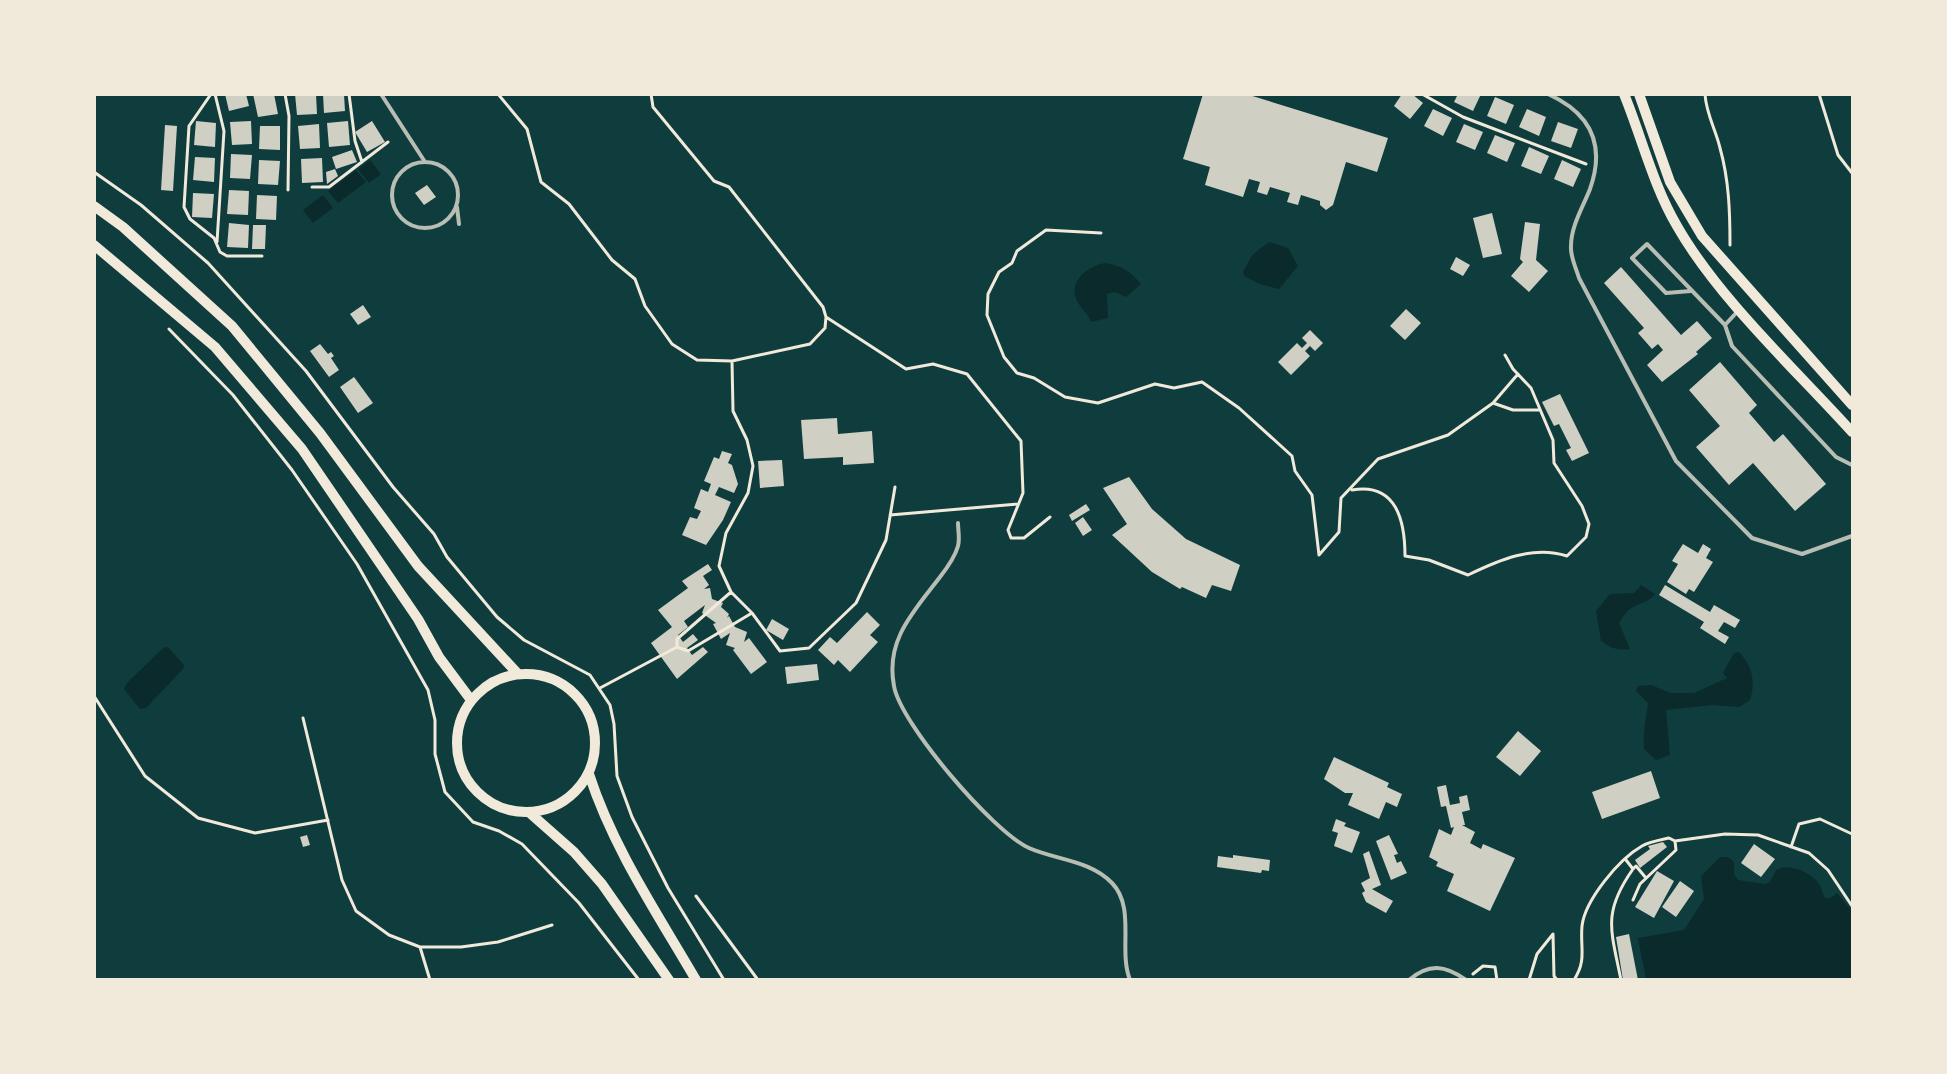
<svg xmlns="http://www.w3.org/2000/svg" width="1947" height="1074" viewBox="0 0 1947 1074" font-family="Merriweather,serif">
<style>
.water{fill:#0a2a2b}
.building{fill:#cfcfc3}
.lines{fill:none;stroke-linecap:round;stroke-linejoin:round}
.path{stroke:#f1e9da;stroke-width:3}
.service{stroke:#b8beb3;stroke-width:4}
.secondary{stroke:#f1e9da;stroke-width:10}
</style>
<rect width="100%" height="100%" fill="#0f3d3e"/>
<path class="water" d="M370,160l11,14 -12,9 -11,-14z
M356,170l10,12 -28,21 -10,-12z
M323,195l10,13 -20,15 -10,-13z
M1269,242l19,6 10,18 -19,23 -19,-5 -16,-8 -1,-4 10,-18z
M1105,263c16,2 26,9 36,21l-15,13 -11,-5 -8,2 1,24 -17,4c-3,-9 -10,-13 -14,-21 -10,-19 11,-35 28,-38z
M1641,585l14,9c-12,14 -24,6 -36,29l11,26c-13,2 -19,-1 -29,-8l-5,-30 14,-17 24,-1z
M168,647l16,18 -1,4 -37,39 -6,1 -16,-20 2,-5 37,-36z
M1739,652c13,14 17,29 11,48l-11,7 -27,-2 -46,5 4,45 -14,5 -12,-11c-1,-17 2,-30 4,-46l-12,-12 2,-5 13,-1 20,8h23l33,-15 -4,-5 11,-20z
M1720,857h8l6,5v12l4,6 26,4 6,-2 6,-12c13,-8 36,3 43,14 3,4 3,9 6,14h6l6,-5 15,18v68h-206l-8,-41 46,-8 20,-31 -3,-23z"/>
<path class="building" d="M225,94h21l3,12 -20,5z
M253,94h21l4,20 -20,3z
M295,94h21l1,20 -20,1z
M323,94h21l1,17 -21,2z
M1203,94h43l142,44 -11,34 -31,-10 -13,43 -7,5 -6,-5v-4l-19,-6 -3,10 -11,-3 3,-9 -20,-6 -3,8 -10,-3 3,-10 -11,-3 -6,18 -38,-12 5,-18 -27,-8z
M1402,94h10l11,9 -13,16 -16,-13z
M1458,94h23l-8,17 -19,-9z
M1495,97l19,8 -8,19 -19,-8z
M1433,109l19,9 -9,18 -19,-10z
M1527,109l19,8 -7,19 -20,-9z
M196,121l20,2 -1,24 -21,-2z
M251,121l1,23 -20,1 -2,-23z
M348,121l2,24 -21,2 -2,-24z
M372,121l13,21 -18,10 -12,-20z
M1558,122l20,7 -7,19 -20,-7z
M319,124l1,24 -20,1 -2,-23z
M1464,124l19,8 -8,18 -19,-8z
M165,125l12,1 -4,65 -12,-1z
M260,126h20v24l-21,-1z
M1495,135l20,8 -8,19 -20,-9z
M1529,147l20,9 -8,18 -20,-8z
M352,150l5,12 -21,7 -4,-12z
M231,154l21,1 -2,24 -20,-1z
M195,157l20,1 -1,24 -21,-2z
M322,158l1,24 -21,1 -1,-24z
M259,160l21,1 -2,24 -20,-1z
M1562,160l19,9 -8,18 -19,-8z
M335,169l3,7 -11,8 -1,-12z
M427,185l9,12 -12,8 -9,-12z
M229,190l20,1 -1,24 -21,-1z
M193,193l21,1 -2,24 -20,-1z
M257,195l20,1 -1,24 -20,-1z
M1492,213l10,41 -19,4 -10,-40z
M1525,222l15,2 -4,36 12,11 -19,21 -18,-16 12,-14 -3,-3z
M229,223l20,2 -1,23 -21,-1z
M253,225h13l-1,24h-13z
M1456,257l14,8 -7,11 -13,-7z
M1621,267l60,68 16,-14 15,17 -16,14 2,2 -36,28 -15,-17 16,-15 -5,-6 -6,5 -14,-16 6,-5 -40,-45z
M363,305l8,12 -13,8 -8,-11z
M1406,309l15,14 -16,17 -15,-14z
M1310,330l13,13 -8,8 -5,-5 -5,5 5,5 -19,19 -13,-13 19,-19 5,5 5,-5 -5,-5z
M320,344l8,10 3,-2 3,4 -3,2 8,12 -10,7 -19,-26z
M1720,362l37,43 -8,8 25,29 9,-8 43,50 -31,27 -42,-48 -24,22 -33,-38 24,-21 -31,-36z
M354,377l19,26 -15,10 -18,-26z
M1560,394l29,59 -17,8 -6,-11 5,-2 -12,-24 -5,2 -12,-24z
M837,418l1,16 34,-3 2,32 -31,2v-8l-39,2 -3,-39z
M722,451l10,3 -4,9 4,2 6,19 -4,9 -15,-6 -4,8 16,7 -8,18 -17,25 -24,-10 8,-18 7,2 4,-8 -7,-3 7,-19 7,3 3,-8 -7,-3 10,-24 5,2z
M782,460l2,26 -24,2 -2,-27z
M1129,477l23,32 34,30 54,26 -9,26 -19,-6 -6,13 -24,-11 -2,2 -28,-17 -40,-37 15,-11 -24,-36z
M1086,504l4,6 -18,11 -3,-6z
M1083,517l9,13 -9,6 -8,-13z
M1683,544l15,9 5,-9 8,5 -5,9 7,4 -19,30 -5,-3 -3,5 -19,-12 11,-18 -6,-3z
M708,564l4,6 -9,6 6,9 -5,4 6,-1 2,11 11,4 -2,4 8,7 -2,4 2,-2 6,11 12,5 -3,10 5,-4 18,24 -16,12 -18,-24 2,-2 -9,-3 4,-12 -9,6 -8,-15 3,-1 -14,-10 3,-8 -21,16 4,6 -10,8 5,7 10,-8 5,6 -11,8 5,7 11,-8 5,5 -31,27 -26,-36 21,-16 -14,-17 30,-22 -6,-7z
M1665,585l45,27 4,-7 26,15 -5,8 -11,-6 -6,9 11,6 -4,7 -25,-16 4,-6 -45,-27z
M867,612l13,13 -10,10 8,7 -28,30 -12,-12 -4,5 -16,-15 12,-13 7,6z
M772,619l17,10 -6,11 -17,-10z
M817,664l2,16 -32,4 -2,-17z
M1518,731l23,20 -21,25 -24,-19z
M1334,757l55,26 -2,4 15,7 -5,13 -11,-5 -7,17 -31,-14 5,-12h-8l-21,-14z
M1651,771l9,27 -58,21 -10,-27z
M1446,785l4,20 10,-2 -1,-6 8,-2 3,15 -8,2 3,13h-3l13,7 -5,11 11,6 2,-5 32,14 -25,53 -43,-20 7,-17 -18,-8 2,-4 -9,-5 10,-28 12,6 3,-8 -3,1 -5,-22 -5,1 -4,-20z
M1336,819l10,4 -2,3 16,6 -8,21 -18,-7 4,-13 -6,-2z
M307,835l3,10 -7,2 -3,-10z
M1389,835l9,19 -4,1 3,8 4,-2 6,12 -16,7 -15,-39z
M1663,842l4,5 -27,21 -5,-8 15,-11 -2,-3z
M1754,844l21,15 -14,18 -20,-14z
M1369,851l12,34 -9,4 21,12 -7,12 -20,-11 -4,-9 3,-2 -4,-8 9,-5 -7,-24z
M1233,855l37,5 -1,11 -7,-1 -1,3 -44,-6 1,-11 15,2z
M1657,871l17,10 -20,37 -19,-11z
M1680,881l14,10 -18,26 -14,-10z
M1629,934l9,46h-15l-7,-43z"/>
<g class="lines">
<path class="path" d="M211,94l-22,32 -5,81 6,12 24,19 6,14 7,4h35
M215,94l9,37 -7,111
M285,94l4,22 -1,74
M349,94l6,47 7,21
M498,94l29,35 14,53 28,22 43,56 23,19 10,27 27,38 25,16 35,1 78,-17 15,-16 1,-11 -3,-10 -94,-120 -15,-6 -61,-74 -2,-13
M1422,94l41,23 123,47
M1705,94c1,20 11,36 15,54 9,32 10,64 10,97
M1819,94l19,61 14,18
M94,172l47,33 67,58 98,108 87,116 41,47 13,23 50,60 27,23 66,35 20,30 4,19 3,52 15,41 36,71 56,92
M312,187h17l59,-45
M1101,233l-55,-3 -29,21 -5,12 -13,9 -11,22 -1,21 17,42 13,16 17,5 31,19 33,6 57,-19 19,4 28,-6 37,26 53,48 3,15 17,24 7,60 20,-23 2,-34 37,-39 70,-24 45,-32 25,-29
M826,317l80,52 27,-5 34,10 54,67 2,52 -15,37 3,8h13l26,-21
M169,329l64,66 59,75 65,94 71,126 7,30v34l10,38 28,30 26,9 23,13 57,59 60,77
M1493,403l20,7h26
M1352,490c45,-8 53,32 53,66l24,4 39,15c31,-15 65,-30 99,-19l19,-19 3,-13 -7,-18 -28,-43 -1,-23 -22,-52 -18,-19 -8,-14
M890,515l128,-11
M731,592l21,21 28,38 29,-3 47,-45 30,-63 9,-53
M677,647l11,4 64,-38
M600,688l77,-41v-8l54,-47 -12,-26 7,-33 22,-40 5,-27 -6,-26 -14,-29 -1,-50
M94,696l51,80 53,42 57,15 73,-13
M303,718l39,162 14,31 33,24 31,12h41l37,-5 54,-17
M1791,847l8,-23 21,-5 32,15
M1626,860l7,9
M696,896l62,84
M1633,900l7,-16 36,-34 -1,-9 50,-7 33,1 51,18 19,17 24,36
M420,947l10,33
M1473,974l10,-8 12,1 2,13
M1529,980l8,-26 16,-20 1,42 3,4
M1574,980c13,-20 6,-32 8,-54 3,-26 37,-67 60,-80 7,-4 18,-6 27,-8l6,3
M1621,980c-10,-50 -19,-67 12,-111l3,-3 10,12"/>
<path class="service" d="M381,94l44,68
M1548,94c42,19 58,50 42,95 -7,18 -19,37 -19,57 -1,10 5,22 8,32l97,183 76,77 50,16 50,-18
M392 195a33 33 0 1 1 66 0a33 33 0 1 1-66 0Z
M457,207l2,17
M1691,291l-25,2 -34,-35 15,-14 78,81
M1737,312l-12,13 7,21 104,111 16,8
M958,523c0,7 2,16 0,23 -3,11 -11,22 -18,31 -26,34 -55,63 -46,109 6,37 99,146 135,162 27,12 61,12 83,35 24,25 6,67 18,97
M1409,980c20,-17 36,-15 57,0"/>
<path class="secondary" d="M1624,94c18,44 29,91 53,132 41,72 119,144 175,206
M1639,94l31,88 32,54 150,169
M94,206l29,21 109,99 88,107 98,133 100,108
M94,245l121,102 87,102 116,170 21,38 32,43
M457 743a69 69 0 1 1 138 0a69 69 0 1 1-138 0Z
M589,774c24,74 68,139 107,206
M531,814l43,38 28,32 67,96"/>
</g>
<rect width="1947" height="1074" fill="none" stroke="#f1e9da" stroke-width="192"/>
</svg>
